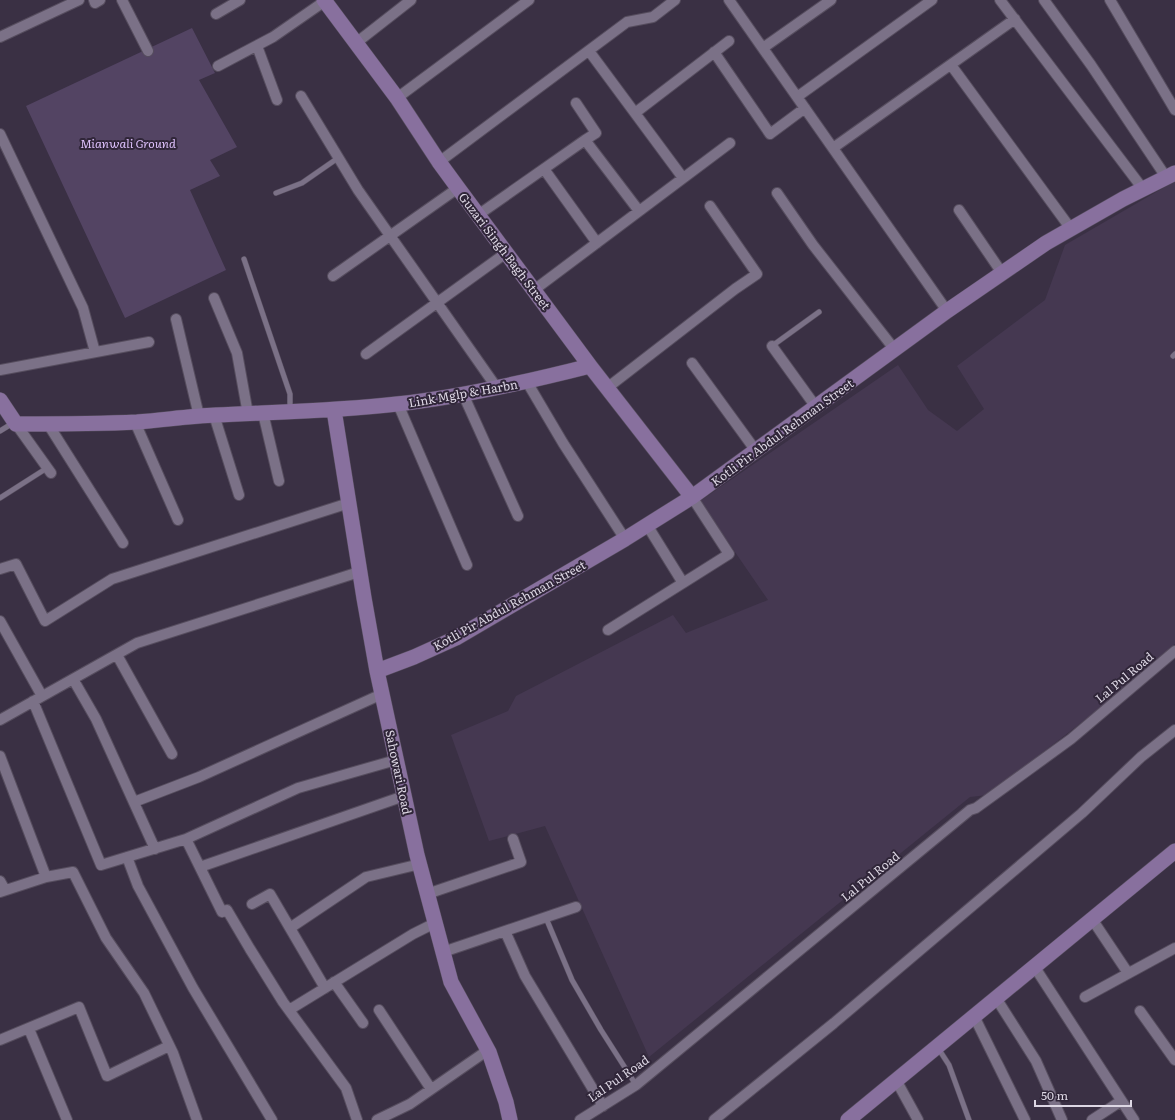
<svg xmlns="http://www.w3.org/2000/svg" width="1175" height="1120" viewBox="0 0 1175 1120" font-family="Literata,serif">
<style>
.built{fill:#453851}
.green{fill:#534463}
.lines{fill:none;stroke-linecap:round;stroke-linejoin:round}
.lane-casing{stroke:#564d5e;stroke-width:6}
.street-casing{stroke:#564d5e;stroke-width:12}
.secondary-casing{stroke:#564d5e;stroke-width:16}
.lane{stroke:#7b7187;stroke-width:5}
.street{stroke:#7b7187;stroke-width:10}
.secondary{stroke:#88709e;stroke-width:15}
.labels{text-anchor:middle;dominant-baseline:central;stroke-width:4;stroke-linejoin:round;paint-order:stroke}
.park-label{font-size:12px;font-style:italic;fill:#dcbffa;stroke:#302639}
.street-label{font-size:12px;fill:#ddd7e4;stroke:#302639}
</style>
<rect width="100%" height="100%" fill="#3a3044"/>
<path class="built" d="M1175,181v463l-71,61 -116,90 -18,2 -321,260 -104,-231 -56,15 -38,-106 57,-24 8,-15 157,-81 13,18 82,-33 -68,-99 198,-136 30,45 29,21 27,-22 -27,-43 88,-66 20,-55z"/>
<path class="green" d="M192,28l23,45 -16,7 38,67 -27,13 10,16 -30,14 36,80 -101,48 -99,-212z"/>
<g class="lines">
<g class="lane-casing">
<path id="lane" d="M276,193l26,-10 36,-25
M244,259l46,135v17
M772,346l47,-34
M1173,356l2,-2
M0,431l13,-8
M0,498l47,-30
M546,918l26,62 29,50 35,55
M938,1048l11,17 20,55"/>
</g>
<g class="street-casing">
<path id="street" d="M94,0l1,3 5,-3
M122,0l26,51
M729,0l218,311
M1000,0l143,189
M1044,0l47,65 75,112
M1110,0l65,110
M216,14l24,-14
M0,37l79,-37
M356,43l55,-43
M257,46l20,54
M763,48l68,-48
M589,51l94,127
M714,52l56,82 35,-26
M951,65l120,164
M218,66l55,-29 52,-36
M301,96l57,94 139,198
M797,97l135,-97
M397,98l132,-98
M576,103l20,30 -11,7 54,71
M635,113l94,-72
M0,134l83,174 12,44
M833,148l182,-129
M439,162l188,-140 26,-5 22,-17
M544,169l53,74
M777,193l36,52 82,105
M959,210l43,63
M478,215l107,-75
M333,276l125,-88
M534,290l196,-147
M214,298l23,55 11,61
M176,319l23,97
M772,346l44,61
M366,354l140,-101
M692,363l64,88
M0,370l149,-28
M527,382l36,61 62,96
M607,388l128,-99 22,-15 -47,-68
M463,394l55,122
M398,404l69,161
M263,413l16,68
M214,415l25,80
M135,422l43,98
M16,424l35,49
M48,424l75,119
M647,525l36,58 46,-29 -37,-57
M0,569l16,-5 29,57 67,-42 237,-76
M0,621l42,75
M608,630l75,-47
M117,655l55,99
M73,679l23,40 59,130
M33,701l68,164 85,-26 112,-51 98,-28
M0,720l137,-77 222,-71
M0,756l46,121
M134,802l65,-25 183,-83
M186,839l36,73 5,-2 23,39 33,53 63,86 11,32
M127,857l11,29 55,102 79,132
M200,867l204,-71
M0,881l5,9
M0,892l46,-15 27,-5 33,66 38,55 29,60 24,67
M427,894l94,-32 -8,-23
M252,904l18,-10 55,94
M1092,919l36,54
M290,928l76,-51 54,-13
M505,931l20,45 78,130
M443,952l133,-45
M1034,966l100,154
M334,982l29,41
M1085,997l90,-49
M996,998l40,63 26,59
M289,1010l124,-76 22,-11
M379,1010l52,79
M1140,1011l35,49
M974,1016l51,104
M29,1029l38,91
M0,1040l79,-33 28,69 62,-30
M896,1080l22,40
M377,1120l33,-16 78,-54
M580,1120l56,-35 334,-275 6,-2 95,-69 104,-88
M714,1120l120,-97 248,-210 59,-56 34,-27
M1092,1120l29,-19"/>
</g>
<g class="secondary-casing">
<path id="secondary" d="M324,0l73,98 42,64 19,26 132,178 102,131
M0,400l16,24c41,0 81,0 121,-2 27,-2 53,-6 79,-7 60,-3 121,-4 181,-11 65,-7 130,-22 193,-38
M334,410l30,188 13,73 40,184 34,127 38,70 17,50 4,18
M377,671l37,-14 42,-19 169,-99 67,-42 255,-186 99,-68 77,-44 52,-26
M848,1120l327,-269"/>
</g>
<use href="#lane" class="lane"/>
<use href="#street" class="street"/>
<use href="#secondary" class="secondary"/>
</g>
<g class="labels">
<g class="park-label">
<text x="128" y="143">Mianwali Ground</text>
</g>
<g class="street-label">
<text transform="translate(505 251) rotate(53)">Guzari Singh Bagh Street</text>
<text transform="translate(463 393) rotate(-10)">Link Mglp &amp; Harbn</text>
<text transform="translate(782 432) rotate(-36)">Kotli Pir Abdul Rehman Street</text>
<text transform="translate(509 605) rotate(-29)">Kotli Pir Abdul Rehman Street</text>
<text transform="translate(1124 677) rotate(-40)">Lal Pul Road</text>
<text transform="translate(399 772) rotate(78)">Sahowari Road</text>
<text transform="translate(870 876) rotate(-39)">Lal Pul Road</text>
<text transform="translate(618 1078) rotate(-35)">Lal Pul Road</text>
</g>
</g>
<path d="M1035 1100v6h96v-6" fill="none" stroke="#ddd7e4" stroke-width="2"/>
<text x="1041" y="1100" font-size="12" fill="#ddd7e4" stroke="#302639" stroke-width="3" paint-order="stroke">50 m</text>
</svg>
